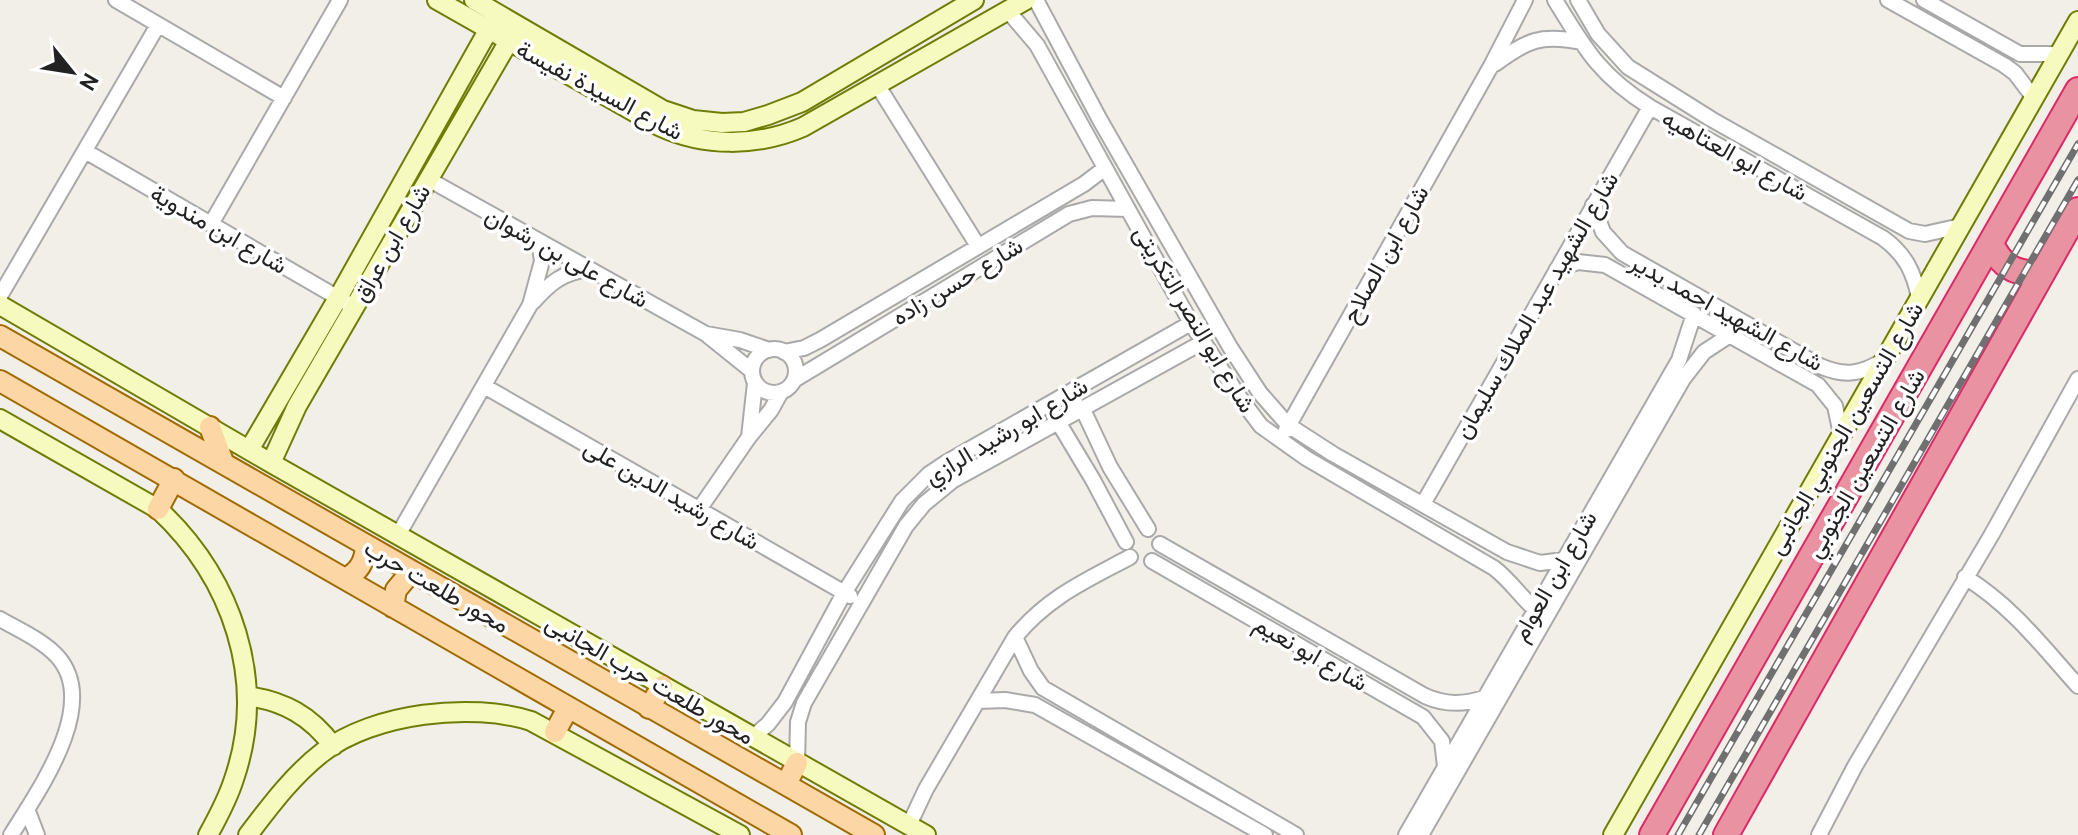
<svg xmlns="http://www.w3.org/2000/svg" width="2078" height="835" viewBox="0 0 2078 835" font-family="Cabin,Vazirmatn,sans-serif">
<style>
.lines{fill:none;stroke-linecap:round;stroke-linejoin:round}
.street-casing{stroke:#a9a9a9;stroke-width:18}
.secondary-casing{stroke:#707d05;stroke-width:22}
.primary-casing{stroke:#a06b00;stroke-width:24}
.highway-casing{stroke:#dc2a67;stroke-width:28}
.street{stroke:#fff;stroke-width:14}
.secondary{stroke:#f7fabf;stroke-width:18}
.primary{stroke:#fcd6a4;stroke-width:20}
.highway{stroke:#e892a2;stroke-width:24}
.rail-casing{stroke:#707070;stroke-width:7}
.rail{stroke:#fff;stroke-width:4;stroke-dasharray:12;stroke-linecap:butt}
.labels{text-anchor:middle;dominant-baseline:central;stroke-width:7;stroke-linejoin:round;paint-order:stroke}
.street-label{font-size:24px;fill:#222;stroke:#fff}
</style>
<rect width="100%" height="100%" fill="#f2efe9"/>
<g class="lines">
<g class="street-casing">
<path id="street" d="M116,0l168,98
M1036,0l64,120 130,227 30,46 28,32 45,29 174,98 33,11 24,-3
M1555,0c30,49 45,76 95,107l233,131c22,16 31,34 36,60
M1578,0l20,34 30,33 83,52 198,112 16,3 36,-8
M1888,0l116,65 11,8 19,25
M1924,0l96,54h39
M1008,11l29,34 154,278 49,75 21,28 45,32 188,110c20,15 32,38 52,49
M1495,64c32,-24 46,-30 86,-22
M878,86l100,160
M85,151l262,152
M428,179l278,155 46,37
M1593,205l10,27 19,21 198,113c25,11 42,8 64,-6
M211,224l129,-224
M1557,269l21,-7 27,3 213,120 17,21 6,28
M0,296l158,-271
M533,302c17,-19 30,-30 56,-33
M706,334l34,6 29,10
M752 371a22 22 0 1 1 44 0a22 22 0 1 1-44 0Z
M784,352l20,-4 16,-8 264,-156 21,-16
M794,380l275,-166 23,-6 36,1
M484,386l366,210
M1074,402l12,14 24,51 38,62
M1054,415l39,65 33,62
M1286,430l205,-364 34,-66
M749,437l6,-54
M1423,504l227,-397
M700,508l49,-71 22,-27 10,-18
M398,535l132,-230 12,-44 -3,-20
M1160,544l265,152c20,9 38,9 59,2
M1152,561l271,156 19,24 3,25
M1965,577c47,29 77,69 113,109
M0,619c19,11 42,21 57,37 44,48 -19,135 -46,179
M1015,637l16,34 12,17 253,147
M978,701l27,-1 30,5 230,130
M753,737l15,-13 17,-22 59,-109 58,-92 27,-27 18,-12 244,-139
M797,763l1,-41 6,-19 102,-177 18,-22 28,-23 251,-139
M27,809l10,26
M909,825l17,-36 89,-152c33,-40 70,-56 115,-80
M1406,835l273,-475 15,-46
M1421,835l262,-456 21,-27 26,-17
M1819,835l36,-69 137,-232 86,-155"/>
</g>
<g class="secondary-casing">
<path id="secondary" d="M437,0l222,126c45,21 98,21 144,1l223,-127
M474,0l189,110 30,10 29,3 22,-1 24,-7 34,-13 172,-102
M0,305l271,158 655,372
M0,419l158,90c74,69 110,171 76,270 -6,19 -16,38 -26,56
M249,450l89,-152 156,-278
M271,463l26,-57 216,-372
M247,696c37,5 64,20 86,50
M248,835c22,-29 45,-60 75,-83 50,-39 149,-50 208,-31l209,114
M1613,835l465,-814"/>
</g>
<g class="primary-casing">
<path id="primary" d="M0,336l874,499
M0,381l791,454
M210,427l13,35
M158,509l16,-30
M345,579c14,-7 20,-17 21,-33
M393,607l3,-17 15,-18
M649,708l13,-22
M555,732l13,-24
M786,784l11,-21"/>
</g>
<g class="highway-casing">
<path id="highway" d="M1991,243c10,24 26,33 52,29
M1652,835l426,-745
M1726,835l352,-625"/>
</g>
<use href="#street" class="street"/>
<use href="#secondary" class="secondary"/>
<use href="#primary" class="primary"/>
<use href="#highway" class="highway"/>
<g class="rail-casing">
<path id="rail" d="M1678,835l400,-691
M1699,835l379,-655"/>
</g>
<use href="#rail" class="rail"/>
</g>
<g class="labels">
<g class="street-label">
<text transform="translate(600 90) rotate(28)">شارع السيدة نفيسة</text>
<text transform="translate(1735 155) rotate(29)">شارع ابو العتاهيه</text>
<text transform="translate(219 229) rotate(30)">شارع ابن مندوية</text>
<text transform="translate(391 243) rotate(-60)">شارع ابن عراق</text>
<text transform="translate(1385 254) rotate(-61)">شارع ابن الصلاح</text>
<text transform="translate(567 257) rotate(29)">شارع على بن رشوان</text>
<text transform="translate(957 281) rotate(-31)">شارع حسن زاده</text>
<text transform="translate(1536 305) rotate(-60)">شارع الشهيد عبد الملاك سليمان</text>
<text transform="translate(1727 312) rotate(29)">شارع الشهيد احمد بدير</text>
<text transform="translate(1195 319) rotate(59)">شارع ابو النصر التكريتى</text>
<text transform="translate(1845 428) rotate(-60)">شارع التسعين الجنوبي الجانبى</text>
<text transform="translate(1006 431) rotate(-31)">شارع ابو رشيد الرازي</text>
<text transform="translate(1865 463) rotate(-60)">شارع التسعين الجنوبي</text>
<text transform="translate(672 494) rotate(30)">شارع رشيد الدين على</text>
<text transform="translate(1554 576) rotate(-60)">شارع ابن العوام</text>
<text transform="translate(437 586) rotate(30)">محور طلعت حرب</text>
<text transform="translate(1311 653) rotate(30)">شارع ابو نعيم</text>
<text transform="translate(650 679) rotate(30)">محور طلعت حرب الجانبى</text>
</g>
</g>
<g transform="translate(72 72) rotate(120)" stroke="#ffffff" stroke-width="6" paint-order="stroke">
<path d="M0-6L14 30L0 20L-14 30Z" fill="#222222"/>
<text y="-12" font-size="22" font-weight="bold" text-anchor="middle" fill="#222222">N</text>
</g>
</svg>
